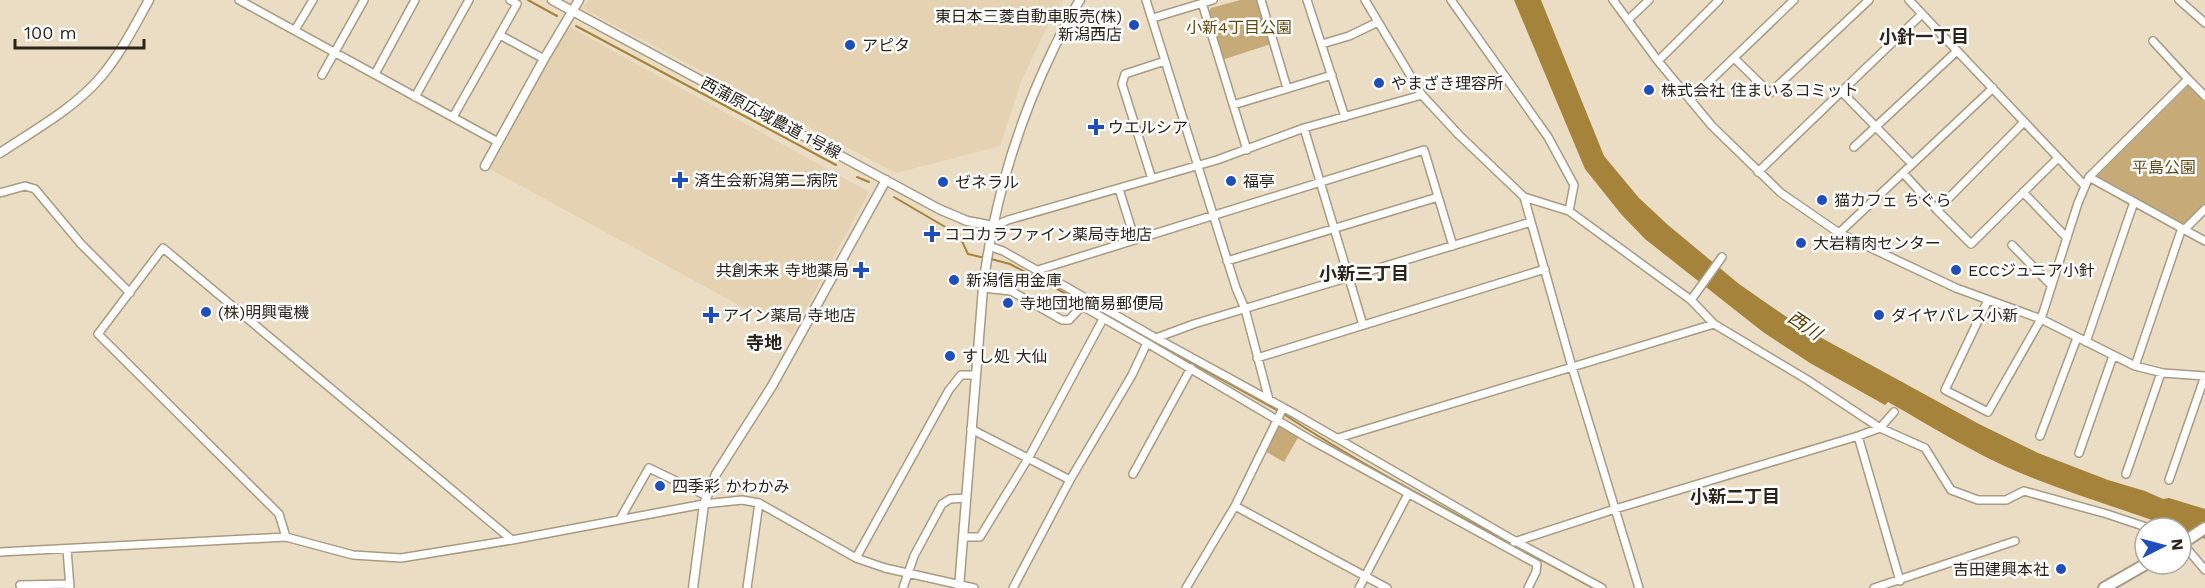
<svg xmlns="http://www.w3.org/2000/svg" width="2205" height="588" viewBox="0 0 2205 588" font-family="'Work Sans','Noto Sans JP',sans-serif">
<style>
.built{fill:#e4d2b2}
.green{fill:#c6ab78}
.water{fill:#a6833a}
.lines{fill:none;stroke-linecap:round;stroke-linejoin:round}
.stream{stroke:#a6833a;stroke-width:2}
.minor-casing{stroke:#a89b83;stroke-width:10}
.tertiary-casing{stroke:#a89b83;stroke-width:11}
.primary-casing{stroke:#a89b83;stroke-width:14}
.minor{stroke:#fff;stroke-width:7}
.tertiary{stroke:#fff;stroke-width:8}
.primary{stroke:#fff;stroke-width:10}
.poi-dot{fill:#1e4ebb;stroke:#fff;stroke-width:2}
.labels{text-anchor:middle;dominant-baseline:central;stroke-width:5;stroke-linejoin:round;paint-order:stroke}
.poi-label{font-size:16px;fill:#2a241b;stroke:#fff;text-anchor:start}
.park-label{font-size:16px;fill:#624910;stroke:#fff}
.street-label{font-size:16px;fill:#2a241b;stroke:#fff}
.neighbourhood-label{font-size:18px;font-weight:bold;fill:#2a241b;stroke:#fff}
.water-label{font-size:18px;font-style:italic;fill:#583f02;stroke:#fff}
</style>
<rect width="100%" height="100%" fill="#eaddc3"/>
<path class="built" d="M588,0h475l-11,17 -30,62 -22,67 -104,27 -314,-165z
M568,26l301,166 -77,142 -302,-165z"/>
<path class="green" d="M1240,0h18l13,44 -49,16 -13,-48 2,-4z
M2188,86l17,16v102l-17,17 -6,3 -86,-47z
M1280,425l19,11 -15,26 -19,-11z"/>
<path class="water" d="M1514,0h27l63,156 35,42 29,27 71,59 72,50 7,2 161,88 59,29 70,27 37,11 18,8 6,-1 36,11v30l-24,-9v-2h-7c-52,-19 -105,-35 -156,-56 -45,-19 -87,-46 -130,-70l-3,3 -75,-42 -47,-31 -118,-93 -24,-25 -36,-45z"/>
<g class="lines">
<path class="stream" d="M528,0l29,16
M576,26l260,139
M857,177l12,5
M894,197l65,38 9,19 17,4
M991,259l19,5 73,39
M1096,310l186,103c99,65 208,118 311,175"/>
<g class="minor-casing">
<path id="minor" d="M239,0l259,142
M1146,0l90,288 9,21 24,91
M1261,0l26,88
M1307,0l38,117
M1365,0l57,95 37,40 65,62 45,14 122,89 23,24 92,55 74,49 45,20 26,42 27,10h28l18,-9 83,23 42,14
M1451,0l97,137 26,48 -5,26
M1613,0l45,61 54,65 69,67 58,40 117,55 85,31 94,47 28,7 42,3
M1909,0l176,186
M2179,0l26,23
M1202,3l45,147
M1153,18l60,-18
M1628,20l21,-20
M295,30l18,-30
M500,35l44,24
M2153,41l35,38
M1322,44l27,-8 29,-14
M1734,58l36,35 99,-93
M1658,61l61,-61
M375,74l40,-74
M322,75l42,-75
M1842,92l70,72
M415,97l54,-97
M1690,100l104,-100
M1233,105l99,-30
M453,117l64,-113 -7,-4
M2024,122l-87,88 34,34 87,-86
M1304,128l59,197
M1854,147l103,-96
M1758,172l164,-158
M1903,173l34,37
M2089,177l116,64
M1152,179l-30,-95 3,-10 40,-13
M1119,189l16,51
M2023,192l44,46
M0,193l25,-7 10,3 46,55 49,49
M1524,197l48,170 67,221
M994,226l14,-6 209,-60 87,-32 118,-33
M2184,230l21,-21
M1839,233l154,-145
M2012,245l39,40
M989,246l14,5 153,87 139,76 220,127 87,47
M1227,261l211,-64
M1038,270l386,-120 29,96
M983,288l28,3 51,29h7l13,-14 65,37
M1691,300l31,-43
M1988,300l-43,90 43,22 53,-93 37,-116 11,-26 99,-98 17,17
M1156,338l38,-14 337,-102
M2086,342l48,-140
M1257,358l288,-89
M2135,366l47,-138
M971,429l99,51
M1858,436l42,145
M2040,436l37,-98
M1338,438l376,-114
M2079,453l34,-97
M1133,474l58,-106
M2126,474l35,-101
M2169,480l36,-104
M1235,506l152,82
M620,519l29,-51 58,28
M286,537l-7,-23 -181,-180 65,-86 349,292
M963,537h17l49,-80 74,-138
M1514,542l101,-33 243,-73 22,-8 14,-16
M2181,548l8,3 16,19
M67,549l3,39
M0,552l286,-15 67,18 48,3 111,-18 192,-36 38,-4 17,3 97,55 29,10 89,20
M856,558l93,-168 12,-15h15
M21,588l-1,-3 49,-1
M747,588l12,-85
M903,588l11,-32 28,-52 8,-5 16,-1
M1013,588l57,-108 62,-105 15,-32 164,97 226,124 -1,8 -8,16
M1186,588l49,-82 48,-98
M1359,588l49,-94
M1874,588l141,-47"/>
</g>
<g class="tertiary-casing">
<path id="tertiary" d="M552,0l387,209 28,12 27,5
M0,153c34,-23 72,-43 100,-75 20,-23 34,-51 49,-78
M485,166l59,-107 35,-59
M693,588l11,-84 12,-30 56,-88 114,-206
M959,588l24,-300c10,-83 34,-164 71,-240 8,-16 16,-33 26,-48"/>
</g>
<g class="primary-casing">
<path id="primary" d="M2181,544l24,-16
M2104,588l42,-24"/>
</g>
<use href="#minor" class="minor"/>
<use href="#tertiary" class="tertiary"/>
<use href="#primary" class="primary"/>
</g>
<g class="poi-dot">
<circle cx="1134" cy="25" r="6"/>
<circle cx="850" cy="45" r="6"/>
<circle cx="1379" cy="83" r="6"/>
<circle cx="1649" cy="90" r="6"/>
<path d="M1093 118h6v6h6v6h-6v6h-6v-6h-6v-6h6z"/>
<path d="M677 171h6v6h6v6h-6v6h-6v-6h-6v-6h6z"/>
<circle cx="1231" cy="181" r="6"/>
<circle cx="943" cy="182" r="6"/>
<circle cx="1822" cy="200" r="6"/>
<path d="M929 225h6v6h6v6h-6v6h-6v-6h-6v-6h6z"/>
<circle cx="1801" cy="243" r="6"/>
<path d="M858 261h6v6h6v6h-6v6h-6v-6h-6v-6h6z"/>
<circle cx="1956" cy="270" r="6"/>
<circle cx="954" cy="280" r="6"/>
<circle cx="1008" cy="303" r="6"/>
<circle cx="206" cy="312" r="6"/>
<path d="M708 306h6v6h6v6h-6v6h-6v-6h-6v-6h6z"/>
<circle cx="1879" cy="315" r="6"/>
<circle cx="950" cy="356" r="6"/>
<circle cx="660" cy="486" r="6"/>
<circle cx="2061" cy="569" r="6"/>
</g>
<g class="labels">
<g class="poi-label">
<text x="1122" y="16" text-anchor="end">東日本三菱自動車販売(株)<tspan x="1122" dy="18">新潟西店</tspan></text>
<text x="862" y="45">アピタ</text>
<text x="1391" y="83">やまざき理容所</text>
<text x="1661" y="90">株式会社 住まいるコミット</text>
<text x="1108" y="127">ウエルシア</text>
<text x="694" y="180">済生会新潟第二病院</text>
<text x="1243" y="181">福亭</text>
<text x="955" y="182">ゼネラル</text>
<text x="1834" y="200">猫カフェ ちぐら</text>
<text x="944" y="234">ココカラファイン薬局寺地店</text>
<text x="1813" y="243">大岩精肉センター</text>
<text x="849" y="270" text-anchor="end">共創未来 寺地薬局</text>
<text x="1968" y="270">ECCジュニア小針</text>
<text x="966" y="280">新潟信用金庫</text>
<text x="1020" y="303">寺地団地簡易郵便局</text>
<text x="218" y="312">(株)明興電機</text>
<text x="723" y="315">アイン薬局 寺地店</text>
<text x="1891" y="315">ダイヤパレス小新</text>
<text x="962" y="356">すし処 大仙</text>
<text x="672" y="486">四季彩 かわかみ</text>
<text x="2049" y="569" text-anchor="end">吉田建興本社</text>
</g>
<g class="park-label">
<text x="1239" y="27">小新4丁目公園</text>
<text x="2164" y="167">平島公園</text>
</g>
<g class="street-label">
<text transform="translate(771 118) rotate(28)">西蒲原広域農道 1号線</text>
</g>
<g class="neighbourhood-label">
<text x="1924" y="36">小針一丁目</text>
<text x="1364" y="273">小新三丁目</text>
<text x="764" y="342">寺地</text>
<text x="1735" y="496">小新二丁目</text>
</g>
<g class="water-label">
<text transform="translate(1805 325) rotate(34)">西川</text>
</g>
</g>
<g transform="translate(2163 546) rotate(84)"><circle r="28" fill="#ffffff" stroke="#aaa7a4" stroke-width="1.5"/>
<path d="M0-4.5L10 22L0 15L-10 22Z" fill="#1e4ebb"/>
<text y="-9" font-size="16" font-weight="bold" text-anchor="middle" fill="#2a241b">N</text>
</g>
<path d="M15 39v9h129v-9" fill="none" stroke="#2a241b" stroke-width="3"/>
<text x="24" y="39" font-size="18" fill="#2a241b" stroke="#ffffff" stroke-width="4.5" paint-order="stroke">100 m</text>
</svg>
